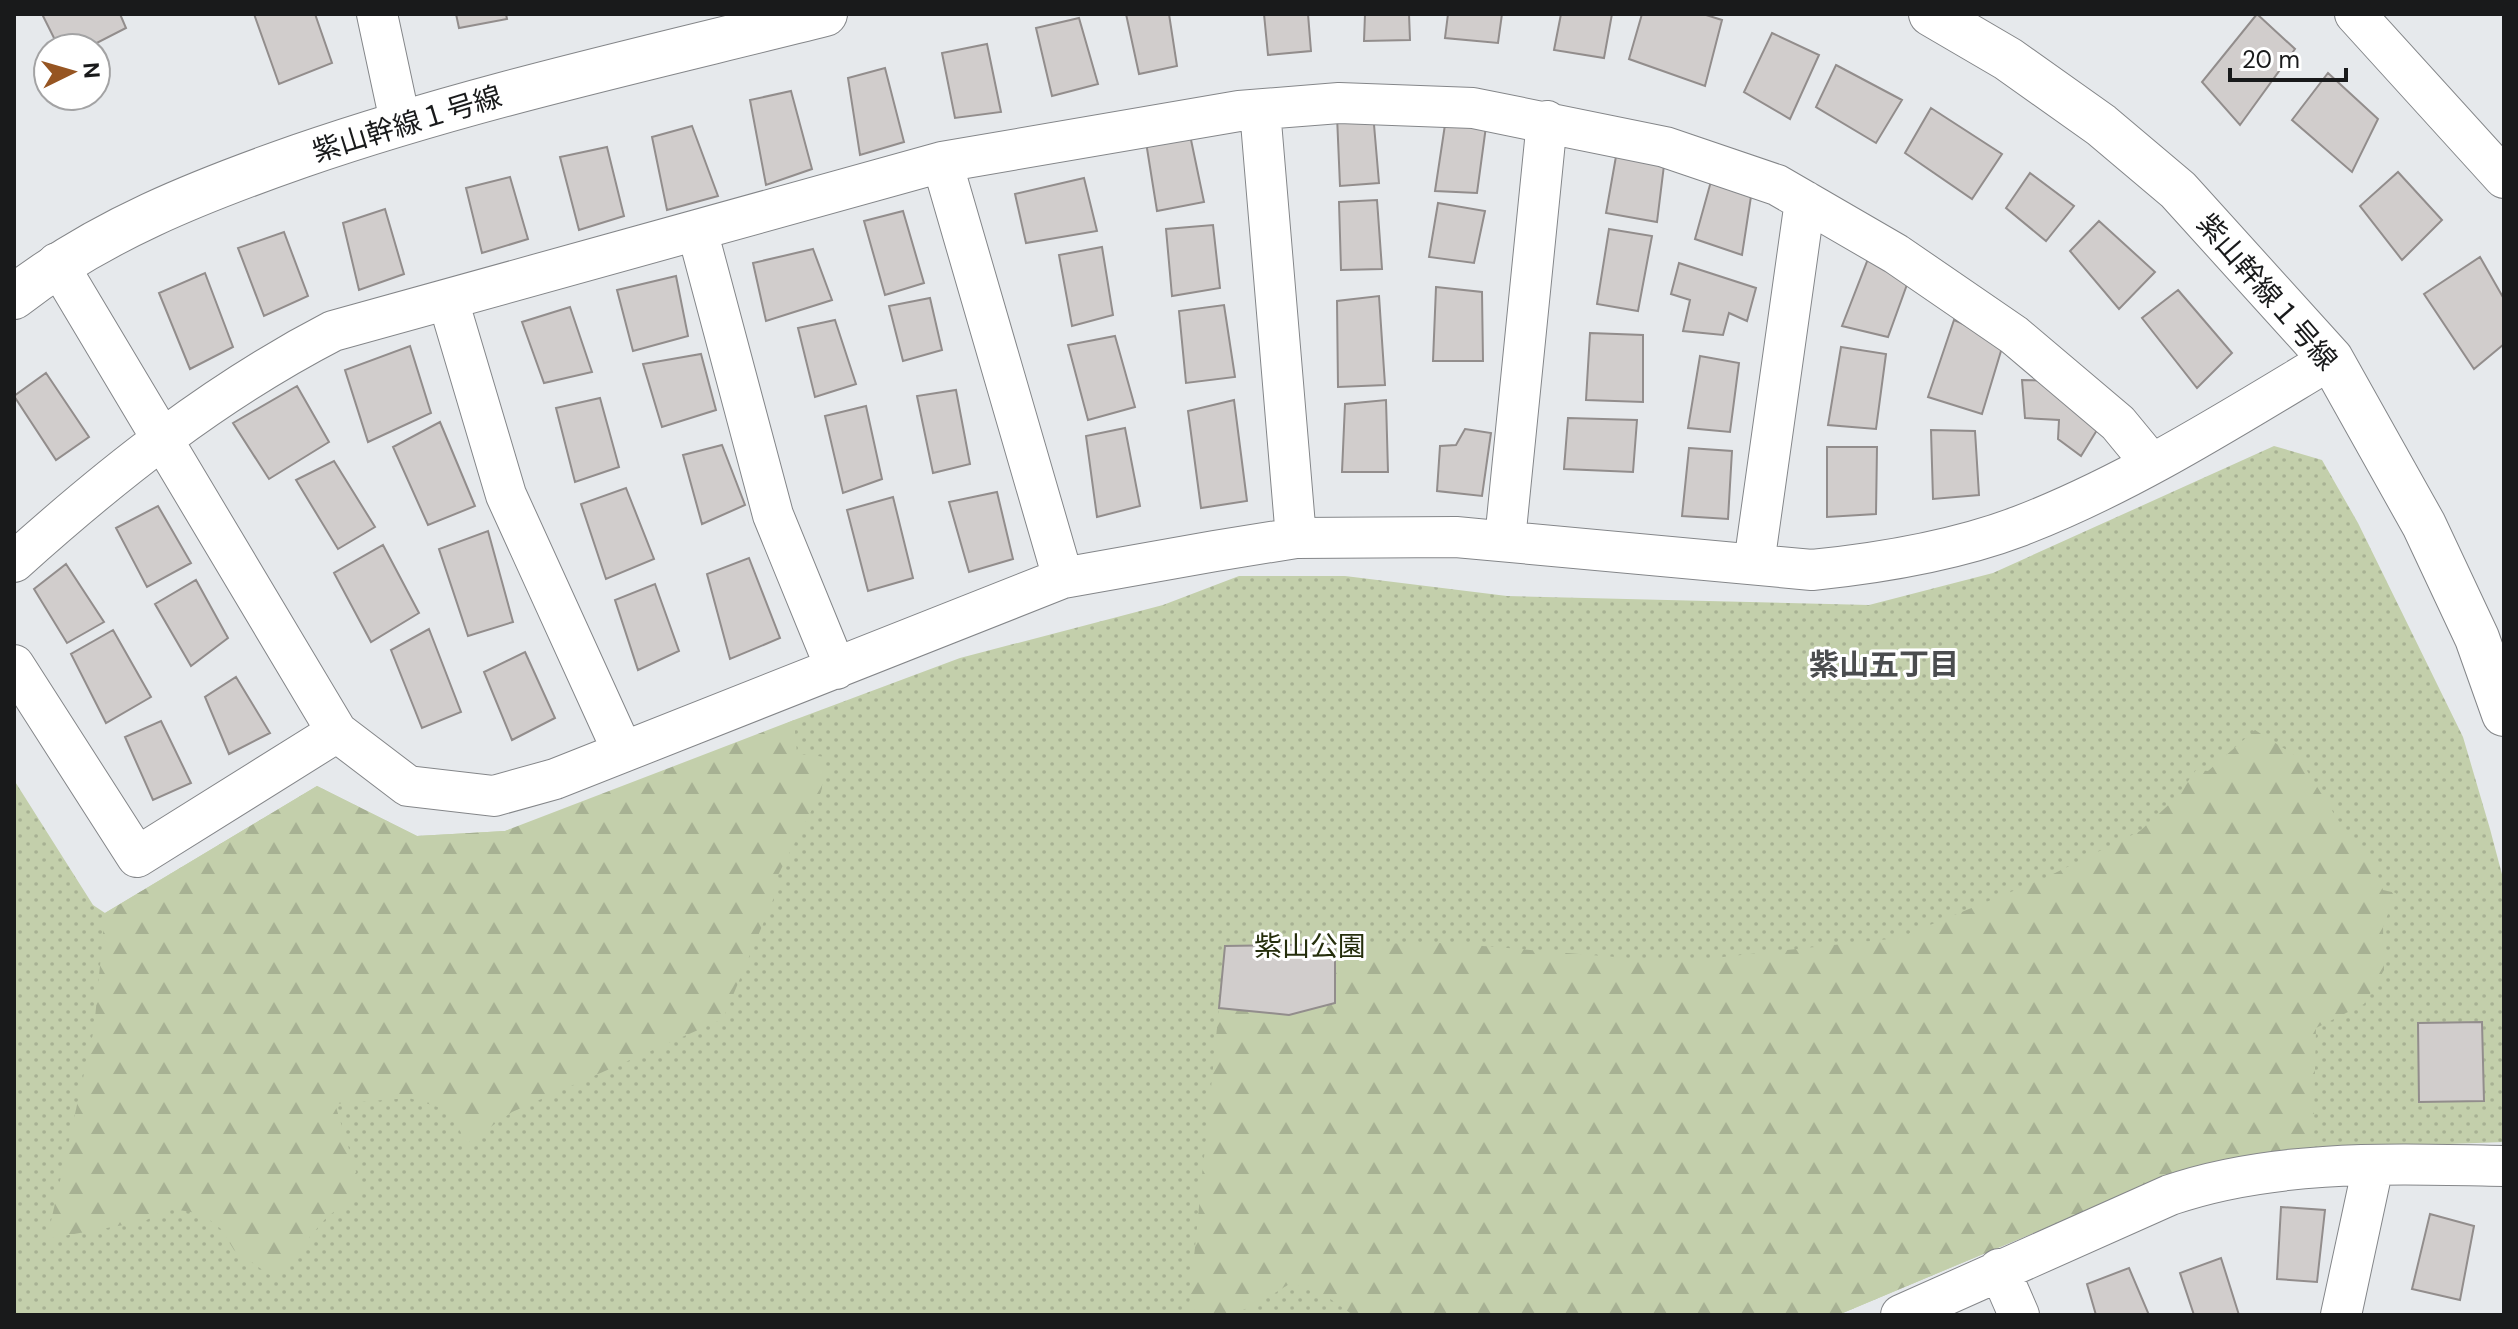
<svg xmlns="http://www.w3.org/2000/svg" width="2518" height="1329" viewBox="0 0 2518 1329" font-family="'DM Sans','Noto Sans JP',sans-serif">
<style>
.green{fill:url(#green-dots)}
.forest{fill:url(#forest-firs)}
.building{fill:#d1cdcc;stroke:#928d8c;stroke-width:2}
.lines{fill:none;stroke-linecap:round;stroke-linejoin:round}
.minor-casing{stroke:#848689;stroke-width:42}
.tertiary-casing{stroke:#848689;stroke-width:46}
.minor{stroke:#fff;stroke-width:40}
.tertiary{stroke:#fff;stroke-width:44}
.labels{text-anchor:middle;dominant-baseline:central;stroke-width:6;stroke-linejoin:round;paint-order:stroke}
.street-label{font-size:28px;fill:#191a1b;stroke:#fff}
.park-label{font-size:28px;fill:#252e0c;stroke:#fff}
.neighbourhood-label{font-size:30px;font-weight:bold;fill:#4b4d4f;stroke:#fff}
</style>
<defs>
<pattern id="green-dots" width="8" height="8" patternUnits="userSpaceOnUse" patternTransform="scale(2)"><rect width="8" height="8" fill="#c3cfab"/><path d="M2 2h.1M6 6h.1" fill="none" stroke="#a7b193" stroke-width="1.8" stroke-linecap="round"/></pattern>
<pattern id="forest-firs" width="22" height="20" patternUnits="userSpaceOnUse" patternTransform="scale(2)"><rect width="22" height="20" fill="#c3cfab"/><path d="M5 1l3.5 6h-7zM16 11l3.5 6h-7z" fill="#a7b193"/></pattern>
</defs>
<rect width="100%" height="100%" fill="#e6e9ec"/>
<path class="green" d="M2274,446l48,14 36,63 105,214 27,92 14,53v260l-191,7 -149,29 -326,137h-1824v-535l79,125 12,8 212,-127 100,50 88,-5 144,-44 145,-67 166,-62 203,-53 76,-29h106l162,20 362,9 124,-32z"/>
<path class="forest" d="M794,720l3,34 30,3 -6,35 -43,83 -5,25 -50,119 -211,93 -46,32 -15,-33 -42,-13 -74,6 27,87 -35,26 -53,61 -40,-28 -13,-21 -19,-15 -34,-6 -23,13 -98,18 47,-210 11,-116 212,-127 100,50 88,-5z
M2255,730l44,28 44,70 28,29 12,33 13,3 -13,34 1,43 -20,34 -48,24 -3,121 -149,29 -326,137h-485l-27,-19 -35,-13c-32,19 -65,46 -102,24l30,-299 70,7 46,-12v-59l111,-1 231,19 221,-24 147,-60 95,-47 35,-32 21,-29 12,1z"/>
<path class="building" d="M42,14h78l6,14 -39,20h-28z
M254,14h61l17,49 -53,21z
M456,14h50l1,5 -48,9z
M1126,14h43l8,52 -38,8z
M1264,14h44l3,37 -43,4z
M1365,14h44l1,26 -46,1z
M1448,14h54l-4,29 -53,-5z
M1561,14h51l-8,44 -50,-8z
M1642,14h61l19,6 -17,66 -76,-27z
M2257,14l38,35 -55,76 -38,-43z
M1079,18l19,66 -46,12 -16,-68z
M1772,33l47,22 -29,64 -46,-27z
M987,44l14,68 -46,6 -13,-65z
M1836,65l66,35 -26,43 -60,-36z
M885,68l19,74 -44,13 -12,-77z
M2328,73l50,46 -26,53 -60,-52z
M791,91l21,78 -46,16 -16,-85z
M1931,108l71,46 -30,45 -67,-46z
M1373,113l6,70 -39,3 -3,-70z
M1446,118l41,1 -10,74 -42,-2z
M692,126l26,70 -51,14 -15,-73z
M1190,135l14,67 -47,9 -11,-69z
M1618,145l47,12 -8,65 -51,-9z
M607,147l17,69 -45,14 -19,-73z
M2398,172l44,48 -40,40 -42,-54z
M2030,173l44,33 -28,35 -40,-33z
M1713,174l39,16 -10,65 -47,-16z
M510,177l18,62 -46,14 -16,-65z
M1084,178l13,53 -71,12 -11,-49z
M1377,200l5,69 -41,1 -2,-68z
M1438,203l47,8 -11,52 -45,-6z
M385,209l19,65 -45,16 -16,-67z
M903,211l21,72 -39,12 -21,-74z
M2099,221l56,51 -36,37 -49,-58z
M1213,225l7,63 -48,8 -6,-67z
M1609,229l43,7 -14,75 -41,-7z
M284,232l24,64 -44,20 -26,-68z
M1102,247l11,68 -41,11 -13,-71z
M813,249l19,51 -66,21 -13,-58z
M2480,257l24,42v45l-30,25 -50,-75z
M1868,259l41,20 -21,58 -46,-11z
M1679,263l77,25 -9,33 -18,-8 -6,22 -40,-4 7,-31 -19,-6z
M205,273l28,74 -43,22 -31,-76z
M676,276l12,60 -55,15 -16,-61z
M1436,287l46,5 1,69h-50z
M2178,290l54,63 -35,35 -55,-70z
M1379,296l6,89 -47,2 -1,-86z
M930,298l12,52 -39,11 -14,-55z
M1224,305l11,72 -49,6 -7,-72z
M570,307l22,65 -48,11 -22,-61z
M835,320l21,64 -41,13 -17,-69z
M1954,320l50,21 -22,73 -54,-17z
M1590,333l53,2v67l-57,-2z
M1115,336l20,71 -47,13 -20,-75z
M410,346l21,67 -63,29 -23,-72z
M1841,347l45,7 -10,75 -48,-4z
M701,354l15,56 -54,17 -19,-63z
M1700,356l39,7 -9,69 -42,-4z
M46,373l43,64 -33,23 -42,-64z
M2022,380l39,1 41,41 -21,34 -23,-17 1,-19 -34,-2z
M297,386l32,56 -60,37 -36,-56z
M956,390l14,74 -37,9 -16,-77z
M600,398l19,69 -44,15 -19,-74z
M1234,400l13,101 -46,7 -13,-97z
M1386,400l2,72h-46l3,-68z
M866,406l16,73 -39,14 -18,-77z
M1568,418l69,2 -4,52 -69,-3z
M440,422l35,84 -47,19 -35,-78z
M1125,428l15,78 -43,11 -11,-81z
M1465,429l26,4 -9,63 -45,-5 3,-45 16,-1z
M1931,430l44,1 4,64 -46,4z
M722,445l23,60 -43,19 -19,-69z
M1827,447h50l-1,67 -49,3z
M1689,448l43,3 -4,68 -46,-3z
M334,461l41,66 -37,22 -42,-69z
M626,488l28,71 -48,20 -25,-75z
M997,492l16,67 -44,13 -20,-70z
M893,497l20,81 -45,13 -21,-81z
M158,506l33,57 -44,24 -31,-59z
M488,531l25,91 -45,14 -29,-87z
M383,545l36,68 -48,29 -37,-69z
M749,558l31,80 -50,21 -23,-85z
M66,564l38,58 -37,21 -33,-54z
M196,580l32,58 -37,28 -36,-62z
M655,584l24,67 -41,19 -23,-70z
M429,629l32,83 -39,16 -31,-78z
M113,630l38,67 -45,26 -35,-69z
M525,652l30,66 -43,22 -28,-68z
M236,677l34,56 -41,21 -24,-57z
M161,721l30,62 -38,17 -28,-63z
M1335,944v59l-46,12 -70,-7 6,-62z
M2482,1022l2,79 -65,1 -1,-79z
M2281,1207l44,3 -8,72 -40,-3z
M2430,1214l44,12 -14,74 -48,-11z
M2221,1258l18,57h-45l-14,-42z
M2129,1268l20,47h-53l-9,-31z"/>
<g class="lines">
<g class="minor-casing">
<path id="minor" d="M377,14l23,107
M2355,14l149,164
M1260,110l36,428
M942,162l121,416
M697,230l76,285 63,154
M57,263l280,469 71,54 86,10 61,-17 508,-201 152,-27 81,-13 160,-1 356,33c69,-7 142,-19 208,-44 109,-42 211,-107 311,-167
M448,300l58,195 117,257
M1505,540l42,-419
M14,562c98,-88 201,-170 319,-231l609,-169 297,-51 100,-8 134,5 192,39 112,38 119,69 118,81 104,88 33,40
M1754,564l51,-363
M14,665l123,192 200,-125
M1999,1269l20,46
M1901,1315l269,-120c105,-36 224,-31 334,-29
M2341,1315l32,-149"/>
</g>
<g class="tertiary-casing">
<path id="tertiary" d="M1931,14l77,45 93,66 77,65 153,169 93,166 53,113 27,76
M14,297c84,-66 186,-106 286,-141 171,-59 350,-98 525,-142"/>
</g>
<use href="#minor" class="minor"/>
<use href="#tertiary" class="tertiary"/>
</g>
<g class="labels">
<g class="street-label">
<text transform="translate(407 124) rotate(-17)">紫山幹線１号線</text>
<text transform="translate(2267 292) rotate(49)">紫山幹線１号線</text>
</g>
<g class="park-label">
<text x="1310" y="946">紫山公園</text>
</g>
<g class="neighbourhood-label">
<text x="1884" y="664">紫山五丁目</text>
</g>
</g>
<rect width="2518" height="1329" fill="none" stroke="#191a1b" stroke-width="32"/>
<g transform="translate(72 72) rotate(85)"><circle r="38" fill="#ffffff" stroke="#a3a3a4" stroke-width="2"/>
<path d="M0-6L14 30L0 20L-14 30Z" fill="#965522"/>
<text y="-12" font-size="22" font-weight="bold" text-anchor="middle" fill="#191a1b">N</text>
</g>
<path d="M2230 68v12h116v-12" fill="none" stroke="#191a1b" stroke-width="4"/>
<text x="2242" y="68" font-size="24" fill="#191a1b" stroke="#ffffff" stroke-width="6" paint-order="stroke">20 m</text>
</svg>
